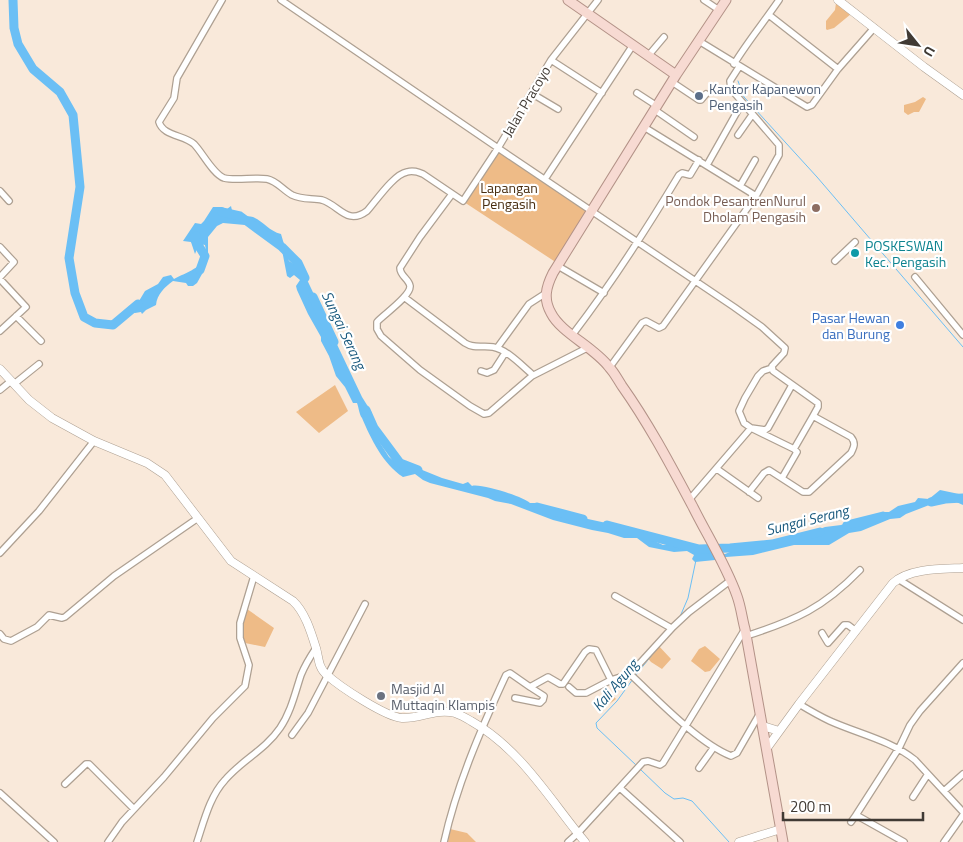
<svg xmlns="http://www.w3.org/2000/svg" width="963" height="842" viewBox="0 0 963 842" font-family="'Titillium Web',sans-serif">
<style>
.green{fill:#eebb87}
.water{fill:#6bbff5}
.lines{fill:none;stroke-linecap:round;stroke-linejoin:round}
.stream{stroke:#6bbff5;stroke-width:1}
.river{stroke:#6bbff5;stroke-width:9}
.street-casing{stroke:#aea092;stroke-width:8}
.secondary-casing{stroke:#aea092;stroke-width:9}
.primary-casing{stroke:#b39287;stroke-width:11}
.street{stroke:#fff;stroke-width:5.5}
.secondary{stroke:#fff;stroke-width:8}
.primary{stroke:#f7dad2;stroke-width:9}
.service-dot{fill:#5c6f8a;stroke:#fff;stroke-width:2}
.education-dot{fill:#8d6e63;stroke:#fff;stroke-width:2}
.culture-dot{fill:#0f9aa8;stroke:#fff;stroke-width:2}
.shop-dot{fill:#3f7fe0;stroke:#fff;stroke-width:2}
.worship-dot{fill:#6b7280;stroke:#fff;stroke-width:2}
.labels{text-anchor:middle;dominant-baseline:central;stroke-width:4.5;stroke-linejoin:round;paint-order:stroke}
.service-label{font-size:14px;fill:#4e5e75;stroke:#fff;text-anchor:start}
.street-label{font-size:14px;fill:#403a34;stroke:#fff}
.park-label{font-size:14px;fill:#482d10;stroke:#fff}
.education-label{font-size:14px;fill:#785e54;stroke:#fff;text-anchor:end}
.culture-label{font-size:14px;fill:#0d838f;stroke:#fff;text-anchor:start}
.shop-label{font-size:14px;fill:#366cbe;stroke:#fff;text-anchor:end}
.worship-label{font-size:14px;fill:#5b616d;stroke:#fff;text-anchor:start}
.water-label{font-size:15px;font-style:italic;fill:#1b5a7e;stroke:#fff}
</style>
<rect width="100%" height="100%" fill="#f9e9da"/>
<path class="green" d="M836,3l15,11 -17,14 -7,2 -1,-1v-8l9,-11z
M923,97l3,2 -7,13h-5l-6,3 -4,-3v-7l11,-3z
M499,151l91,62 -33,50 -93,-61z
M335,385l13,26 -29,22 -23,-21z
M247,609l27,19 -9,19 -20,-4c-5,-12 -2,-23 2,-34z
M657,644l14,15 -9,10 -11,-7 -5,-6z
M705,646l15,13 -10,12 -5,1 -14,-11 8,-12z
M609,690l7,9 -17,13 -6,-9z
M450,829l17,4 9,9h-28z"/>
<path class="water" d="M231,206l2,9c7,2 13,0 20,2 10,4 16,14 28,17l8,27 13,8 16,34v10l9,16 6,7 29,61 10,16h-2l1,16 18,28 10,8h11l32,13 21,6 5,-2 4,4c8,-3 53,11 58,17h7l13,8 17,5h7l37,8 21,11 18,4 13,6 11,-1 12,5 14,-2 25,7 12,-5 29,-3 6,-3 25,-3 11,-3 7,-6 10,-4 16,-2 16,-6 2,5 9,-3 16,-9h5l9,-6 17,-4 3,-4 11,1 11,-9 19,4 2,4 2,1v6l-18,-8 -8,5 -31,12 -6,4 -10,1 -29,12 -12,2 -20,12h-35l-41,10 -27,2 -11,3 -20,2 -3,-3 2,-4 -7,-4 -13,1 -25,-5 -12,-9h-13l-16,-5 -16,-3 -39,-10 -42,-16 -16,-3 -7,-3 -58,-15 -7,-3 -8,-6 -12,3c-20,-13 -32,-38 -41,-59 -3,-4 -3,-10 -5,-15h-4l-8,-16 -9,-11 -7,-20 -8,-15v-4l-13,-23 -11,-24 -1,-4 4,-6 -6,-5 -4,3 -3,-2 -6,-31 -5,-7 -9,-4 -11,-8 -33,-3 -6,3 -9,11v19l-6,18 -5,9 -4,3h-5l-2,-3 -13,-2c-8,6 -16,13 -17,24l-10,5 -4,4 -1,-2 -6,1 -8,-3 4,-2 -3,-1 11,-6 6,-10 13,-7 5,-7 8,-2 3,4c15,-8 36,-13 31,-34l-6,-1 -4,10 -4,-12 -8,-1 12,-18 6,1 3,-3 9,-14h9l5,2z"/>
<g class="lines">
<path class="stream" d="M738,81l6,16 73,80 146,170
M679,619l9,-21 8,-38
M635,676l21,-26
M633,679l-16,22 -21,22 1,5 40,38
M640,769l25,24 9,6 9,-1 9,3 37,41"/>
<path class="river" d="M13,0l1,28 4,16 15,25 27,23 13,23 7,72 -11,71 6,35 9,24 11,6 18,2 25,-21
M222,212l18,4 42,31 16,16 7,15
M196,236l-2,2 11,18 -5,14
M313,297l21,45
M366,410l8,18 26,35 18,7
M931,502l14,-3 18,-1
M537,507l46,12
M607,525l92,24 31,-1 42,-4 48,-12
M847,525l36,-9"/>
<g class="street-casing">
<path id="street" d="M222,0l-45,78 -3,20 -15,24c4,14 25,13 35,22 8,8 19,30 30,34 11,3 31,-1 43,1 10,2 16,11 25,16 10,5 20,3 30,5 17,5 25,26 45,11 9,-10 27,-37 40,-39 6,-2 11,0 16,2l40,27 35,-53 -217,-148
M598,0l-47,60 -53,88 236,159 28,20 23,21 -1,5 -12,13 1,5 45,32v4l-5,9 38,21c5,6 3,10 0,16l-42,39h-6l-34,-22 -5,3 -15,19
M704,0l15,10
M769,15l69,54
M699,41l108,66 5,-2 26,-36 36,-41
M648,56l16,-19
M551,60l51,33
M734,64c14,-23 30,-42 45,-64
M672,82l27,18h2l5,-6
M531,93l27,16
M637,93l20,13
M655,110l39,27
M644,127l112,69
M738,135l14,-20
M707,165l35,-62
M545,179l88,-134
M740,186l15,-26
M0,191l9,10
M452,194l-32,43 -20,31c0,8 9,11 10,18 1,10 -27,29 -33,36v7l4,7 39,34 50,36 14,8 5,-1 43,-37 57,-29
M0,247l14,15 -14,15
M835,261l20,-19
M558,266l46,27
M915,277l48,58
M0,279l26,28 -26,24
M404,297l61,46c9,6 18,2 28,4 15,3 29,19 40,28
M16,316l25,25
M573,334c39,-51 73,-104 106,-159l3,-2 8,2 9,-15
M497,348l32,-44 17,-11
M610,367l32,-44 4,-2 13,7 4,-2 93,-130 23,-41v-10l-48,-56 -1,-8 9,-14
M772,368l-9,3 -5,5 -13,22 -6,13 5,12 7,5 14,2 3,-2 24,-43
M481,371l6,2 7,-3 11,-17
M14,384l25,-20
M0,390l11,-9
M717,469l41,29
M782,478l15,-26 -3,-3
M689,500l62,-72 43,21 19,-33
M0,553l39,-42 55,-70
M898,579l65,41
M615,596l56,32
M822,633l6,10 16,-18h4l8,6
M0,634l4,5 7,2 26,-14 12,-12 13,3 3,-1 49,-41 84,-58
M746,636c50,-16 77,-28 114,-66
M630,674c28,26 67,68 101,82l6,-3 23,-40
M569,687l7,6h10l25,-13 19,-6 43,-47 16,-15 42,-32
M515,698l25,5 3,-3 1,-4 -14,-9 18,-10 12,7h3l22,-32 4,-3 7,1 15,30
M799,704c10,6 20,12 31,17 29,13 60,19 85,39l48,52
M292,735l16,-22 57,-109
M699,768l15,-21
M65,784l21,-20h3l45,45
M620,788l60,54
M944,791l19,-17
M0,793l54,49
M913,797l15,-23
M851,822l5,-7
M108,842l14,-20 42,-45 49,-59 32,-32 4,-21 -9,-27v-15l14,-47
M197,842c7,-21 13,-46 28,-62 17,-20 40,-30 55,-52 11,-16 15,-35 21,-53 4,-10 9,-18 15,-27
M444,842c13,-58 37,-113 62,-167l4,-2 20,14
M568,842l10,-9 65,-71 5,-1 12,4 3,-2 82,-134
M904,842l-48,-27 43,-67 11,-23 10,-14 43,-48
M944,842l19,-27"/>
</g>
<g class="secondary-casing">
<path id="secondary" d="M838,0l86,67 39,28
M0,369l29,31 23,18 42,23 53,22 18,12 66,86 62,40c12,11 18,31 23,47 3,10 2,20 11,27 13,12 59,42 75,43 18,1 34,-10 53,-5 6,2 11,5 16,8 50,28 79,79 114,121
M763,726l16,5
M767,748l32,-44 94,-121c17,-15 48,-14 70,-15
M739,842l42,-13"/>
</g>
<g class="primary-casing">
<path id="primary" d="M568,0l108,75
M726,0l-50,75 -123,198c-7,14 -10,26 -2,40 10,20 43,34 58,54 5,5 9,13 13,19 27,38 49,80 71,121 15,30 33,58 44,89 4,11 5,22 8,33l38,213"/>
</g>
<use href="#street" class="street"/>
<use href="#secondary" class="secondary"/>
<use href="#primary" class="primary"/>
</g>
<circle class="service-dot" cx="699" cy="96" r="5"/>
<circle class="education-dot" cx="816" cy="208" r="5"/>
<circle class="culture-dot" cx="855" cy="253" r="5"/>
<circle class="shop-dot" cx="900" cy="325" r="5"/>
<circle class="worship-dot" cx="381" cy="696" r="5"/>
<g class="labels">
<g class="service-label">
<text x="709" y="88">Kantor Kapanewon<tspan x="709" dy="16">Pengasih</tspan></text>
</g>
<g class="street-label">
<text transform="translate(526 101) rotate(-59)">Jalan Pracoyo</text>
</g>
<g class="park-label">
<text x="509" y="187">Lapangan<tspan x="509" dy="16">Pengasih</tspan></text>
</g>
<g class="education-label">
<text x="806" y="200">Pondok PesantrenNurul<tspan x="806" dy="16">Dholam Pengasih</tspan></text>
</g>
<g class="culture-label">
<text x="865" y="245">POSKESWAN<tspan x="865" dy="16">Kec. Pengasih</tspan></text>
</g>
<g class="shop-label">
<text x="890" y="317">Pasar Hewan<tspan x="890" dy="16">dan Burung</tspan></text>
</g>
<g class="worship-label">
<text x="391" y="688">Masjid Al<tspan x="391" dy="16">Muttaqin Klampis</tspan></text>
</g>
<g class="water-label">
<text transform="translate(344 330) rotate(65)">Sungai Serang</text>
<text transform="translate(807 520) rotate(-14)">Sungai Serang</text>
<text transform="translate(615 685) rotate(-50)">Kali Agung</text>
</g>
</g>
<g transform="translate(918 45) rotate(120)" stroke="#ffffff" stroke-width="4" paint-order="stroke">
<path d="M0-4L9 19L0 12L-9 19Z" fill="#403a34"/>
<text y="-8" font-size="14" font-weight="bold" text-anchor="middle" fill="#403a34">U</text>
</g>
<path d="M783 812v8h140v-8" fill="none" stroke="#403a34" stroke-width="2.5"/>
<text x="790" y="812" font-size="15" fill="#403a34" stroke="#ffffff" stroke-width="4" paint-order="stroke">200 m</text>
</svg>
